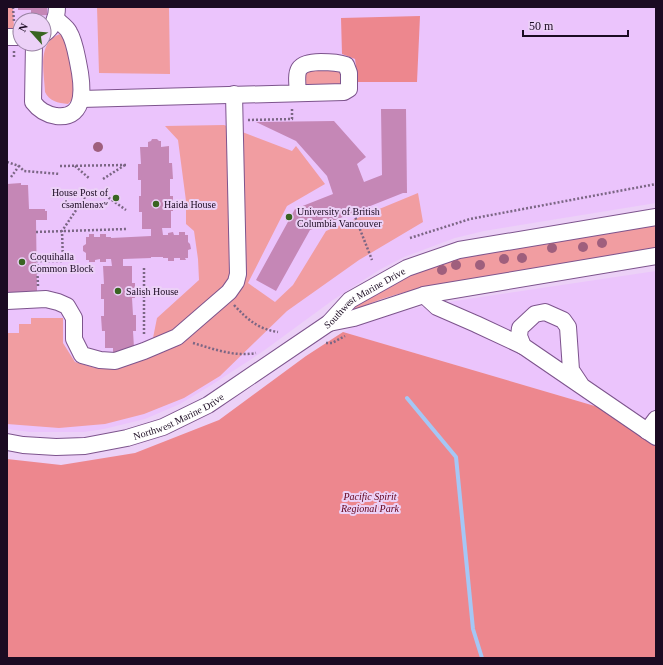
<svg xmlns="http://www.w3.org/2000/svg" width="663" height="665" viewBox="0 0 663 665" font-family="'Times New Roman',serif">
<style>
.built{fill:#ebc4fc;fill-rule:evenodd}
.green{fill:#f19da1}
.forest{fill:#ed878e}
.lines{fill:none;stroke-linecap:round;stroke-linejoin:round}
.stream{stroke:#a5c7f5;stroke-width:4}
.building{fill:#c587b6}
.minor-casing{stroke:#7d548d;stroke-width:18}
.path{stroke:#7b6684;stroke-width:2.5;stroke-dasharray:2 2;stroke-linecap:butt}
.minor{stroke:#fff;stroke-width:16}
.tree{fill:#9f5f7d}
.poi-dot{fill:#396421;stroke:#ecd1f7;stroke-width:1.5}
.labels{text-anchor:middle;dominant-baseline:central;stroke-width:4;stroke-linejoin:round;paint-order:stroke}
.poi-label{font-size:10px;fill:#1b0b22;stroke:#ecd1f7;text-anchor:start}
.street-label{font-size:10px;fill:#1b0b22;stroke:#ecd1f7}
.park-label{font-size:10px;font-style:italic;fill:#60011a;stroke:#ecd1f7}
</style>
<rect width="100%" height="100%" fill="#ecd1f7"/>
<path class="built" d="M7,7h649v196l-172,28 -29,7 -51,19 -25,13 -46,30 -71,52 -49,32 -33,20 -35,15 -41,10 -20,3h-54l-23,-3zM20,20h24v24h-24z
M656,271v153l-313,-92 17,-8 24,-8 44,-11z"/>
<path class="green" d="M7,7h6l1,22h-7z
M97,7h72l1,67 -71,-1z
M64,33l14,51 -6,16 -4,4c-10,-1 -19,-3 -23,-12 -1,-22 -9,-53 19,-59z
M305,69l38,1v10l-3,4 -32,2 -4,-5z
M224,125l68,26 4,-5 29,38 -38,22 -39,77 27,19 18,-17 33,-54 92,-38 5,29 -64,38 -72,51 -67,65 -36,22 -40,16 -39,10 -46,4 -52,-4v-91h12v-9h12v-6h32v25l12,19 20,6 54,-10 8,-40 42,-38 -1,-21 -4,-28 -8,-7v-23l-8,-61 -13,-14z
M656,225v23l-217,36c-30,7 -62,14 -90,29v-3l59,-34 26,-10 36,-10z"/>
<path class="forest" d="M420,16l-3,66h-59l-3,-23 -13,-5 -1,-36z
M343,332l313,92v234h-649v-199l54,6 74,-12 84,-33 87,-64z"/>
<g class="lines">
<path class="stream" d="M407,398l49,59 17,172 9,29"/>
</g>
<path class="building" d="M18,7h29v8l-16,1v-6h-13z
M381,109h25l1,84h-4l-93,37 -34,61 -20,-11 39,-71 38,-15 -6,-18 -31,-35 -40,-19 78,-1 32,36 -9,7 7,18 18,-7z
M152,139h5l2,2h2v6l8,-1v17h3l1,16h-3v17h3v15h-2v17h-9l1,7h5v-2l5,-1 1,3h5v-3h6v3h3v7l2,2 1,5 -3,1v8h-3l1,2h-6v-2h-6v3h-6v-3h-5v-1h-12v1l-28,1v7h9v17h3v15h-3l1,17h3v16h-3l1,17h-9v5h-12v-5h-8v-17h-3l-1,-15h3v-17h-3v-15h3l-1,-18h9l-1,-7h-5v3h-6v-3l-5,1v2h-6v-2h-3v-7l-3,-2v-5l3,-2v-7h3v-3h5v3h6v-3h6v3h5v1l40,-2v-7h-9v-17h-3v-16h2v-16h-3v-16h3l-1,-17h8v-5l3,-1z
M21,183v2h7l1,24h16v2h2v9h-11l1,72h-30v-108z"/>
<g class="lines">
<g class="minor-casing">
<g id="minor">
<path d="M44,34c9,-7 13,-16 13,-27"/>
<path d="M7,37h13"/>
<path d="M34,44l-1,58c6,8 12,12 23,14 33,4 26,-35 22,-54 -2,-10 -4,-22 -9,-30 -2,-5 -9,-9 -13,-13"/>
<path d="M81,99l263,-7 5,-3v-16l-3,-8c-9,-3 -16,-3 -25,-3 -26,1 -25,8 -23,31"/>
<path d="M424,295l13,12 39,17 47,22"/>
<path d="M7,301l39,-2 12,3 9,4 7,12v21l8,16 18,5 15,1 29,-10 33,-14 52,-45 7,-10 2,-8 -4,-180"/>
<path d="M329,323l25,-5 70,-23 232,-39"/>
<path d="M581,385l-10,-15 -3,-43 -5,-7 -18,-8 -10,2 -15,14 -1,8 4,10 133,91"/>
<path d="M647,431l9,-12"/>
<path id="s1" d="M7,442l16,3 33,2 29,-1 42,-8 36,-11 45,-22 121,-82 21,-23 57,-32 52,-18 197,-33"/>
</g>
</g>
<path class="path" d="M13,7l1,15
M14,57v-6
M248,120l44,-1v-12
M7,162l12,4 5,5 36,3
M60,166l66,-1
M75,166l15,13
M11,177l8,-11
M103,179l22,-14
M102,193l24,17
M354,214l18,46
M36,232l91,-3
M410,238l60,-19 186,-35
M144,268v67
M38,286l-1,-25h26l-1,-30 27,-40
M234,305c14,15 24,24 44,27
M193,343c21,6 41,14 63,10
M326,343h6l13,-7"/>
<use href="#minor" class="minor"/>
</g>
<g class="tree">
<circle cx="98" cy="147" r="5"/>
<circle cx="602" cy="243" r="5"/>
<circle cx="583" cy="247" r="5"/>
<circle cx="552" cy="248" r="5"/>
<circle cx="522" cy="258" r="5"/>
<circle cx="504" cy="259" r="5"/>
<circle cx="456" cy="265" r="5"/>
<circle cx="480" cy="265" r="5"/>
<circle cx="442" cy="270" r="5"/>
</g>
<g class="poi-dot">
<circle cx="116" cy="198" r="4"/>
<circle cx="156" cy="204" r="4"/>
<circle cx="289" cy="217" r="4"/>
<circle cx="22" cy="262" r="4"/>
<circle cx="118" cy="291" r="4"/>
</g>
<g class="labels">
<g class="poi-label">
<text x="108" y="192" text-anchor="end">House Post of<tspan x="108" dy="12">c̓səmlenəxʷ</tspan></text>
<text x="164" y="204">Haida House</text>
<text x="297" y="211">University of British<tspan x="297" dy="12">Columbia Vancouver</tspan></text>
<text x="30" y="256">Coquihalla<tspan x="30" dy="12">Common Block</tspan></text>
<text x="126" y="291">Salish House</text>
</g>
<g class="street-label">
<text stroke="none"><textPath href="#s1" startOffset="399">Southwest Marine Drive</textPath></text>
<text stroke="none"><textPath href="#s1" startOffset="177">Northwest Marine Drive</textPath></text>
</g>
<g class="park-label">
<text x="370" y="496">Pacific Spirit<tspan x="370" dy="12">Regional Park</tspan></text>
</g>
</g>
<rect width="663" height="665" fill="none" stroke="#1b0b22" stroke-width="16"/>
<g transform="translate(32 32) rotate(297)"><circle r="19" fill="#ecd1f7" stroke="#9882a2"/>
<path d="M0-3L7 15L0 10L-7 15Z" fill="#396421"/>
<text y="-6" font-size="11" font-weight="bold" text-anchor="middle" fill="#1b0b22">N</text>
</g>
<path d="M523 30v6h105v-6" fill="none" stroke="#1b0b22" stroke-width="2"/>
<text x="529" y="30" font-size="12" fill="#1b0b22" stroke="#ecd1f7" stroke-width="3" paint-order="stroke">50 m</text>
</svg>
